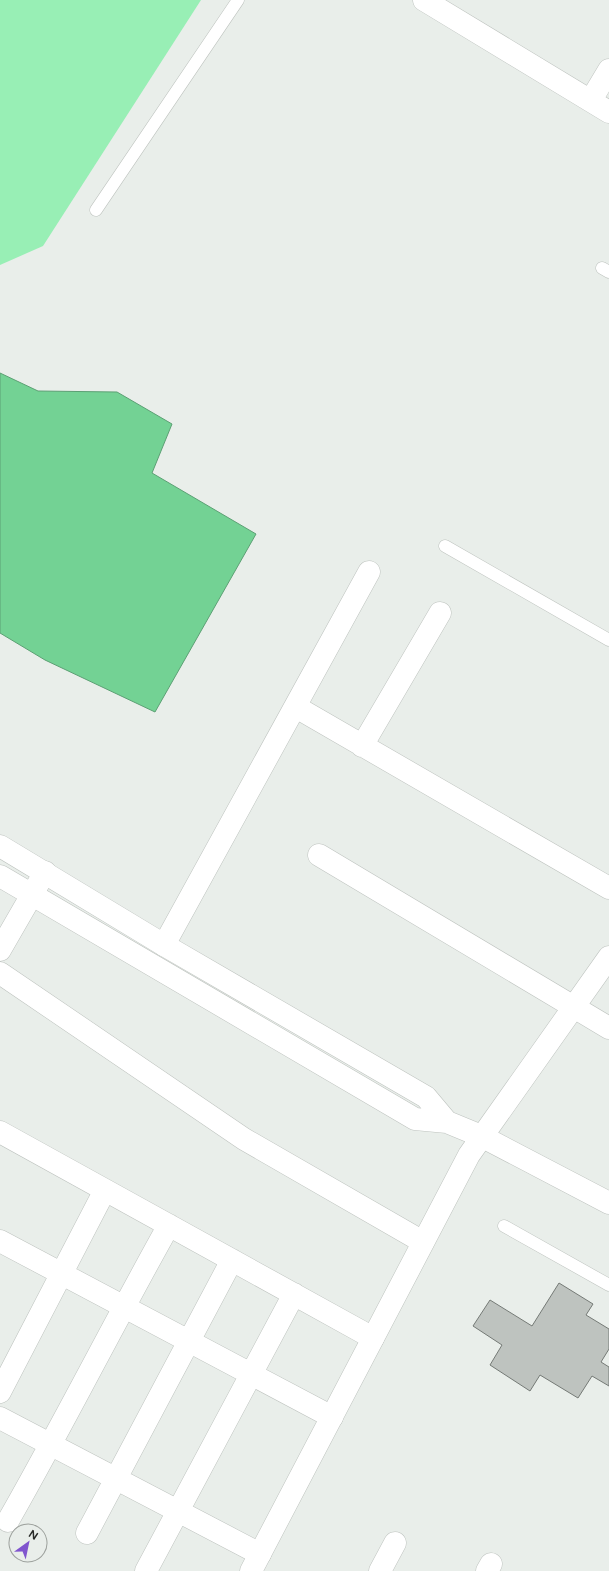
<svg xmlns="http://www.w3.org/2000/svg" width="609" height="1571" viewBox="0 0 609 1571" font-family="Figtree,sans-serif">
<style>
.green{fill:#98efb5}
.water{fill:#73d294;stroke:#5ca074}
.building{fill:#bec3bf;stroke:#757a76}
.lines{fill:none;stroke-linecap:round;stroke-linejoin:round}
.service-casing{stroke:#bec3bf;stroke-width:13}
.minor-casing{stroke:#bec3bf;stroke-width:23}
.tertiary-casing{stroke:#bec3bf;stroke-width:23}
.service{stroke:#fff;stroke-width:12}
.minor{stroke:#fff;stroke-width:22}
.tertiary{stroke:#fff;stroke-width:22}
</style>
<rect width="100%" height="100%" fill="#e9eeea"/>
<path class="green" d="M0,0h201l-158,246 -43,19z"/>
<path class="water" d="M0,373l38,18 79,1 55,32 -20,49 104,61 -101,178 -110,-52 -45,-27z"/>
<path class="building" d="M559,1283l34,21 -7,11 23,14v20l-8,13 8,5v19l-17,-10 -14,22 -38,-23 -10,16 -40,-26 12,-20 -29,-19 17,-26 42,26z"/>
<g class="lines">
<g class="service-casing">
<path id="service" d="M96,210l142,-210
M602,268l7,4
M445,546l164,94
M504,1226l105,59"/>
</g>
<g class="minor-casing">
<path id="minor" d="M424,0l185,112
M591,100l18,-30
M296,707l313,181
M362,746l78,-133
M319,855l290,173
M164,945l205,-373
M0,950l45,-78
M0,973l244,166 179,103
M0,1132l373,206
M481,1136l128,67
M0,1241l332,176
M0,1392l105,-202
M0,1418l260,136
M8,1521c56,-98 106,-198 161,-296
M87,1533l145,-273
M146,1571l148,-277
M380,1571l15,-28
M487,1571l4,-7"/>
</g>
<g class="tertiary-casing">
<path id="tertiary" d="M0,846l164,99 262,152 21,25
M0,876l415,243 32,3 34,14
M251,1571l218,-416 140,-198"/>
</g>
<use href="#service" class="service"/>
<use href="#minor" class="minor"/>
<use href="#tertiary" class="tertiary"/>
</g>
<g transform="translate(28 1543) rotate(33)"><circle r="19" fill="#e9eeea" stroke="#9ca09c"/>
<path d="M0-3L7 15L0 10L-7 15Z" fill="#8055ce"/>
<text y="-6" font-size="11" font-weight="bold" text-anchor="middle" fill="#282a28">N</text>
</g>
</svg>
